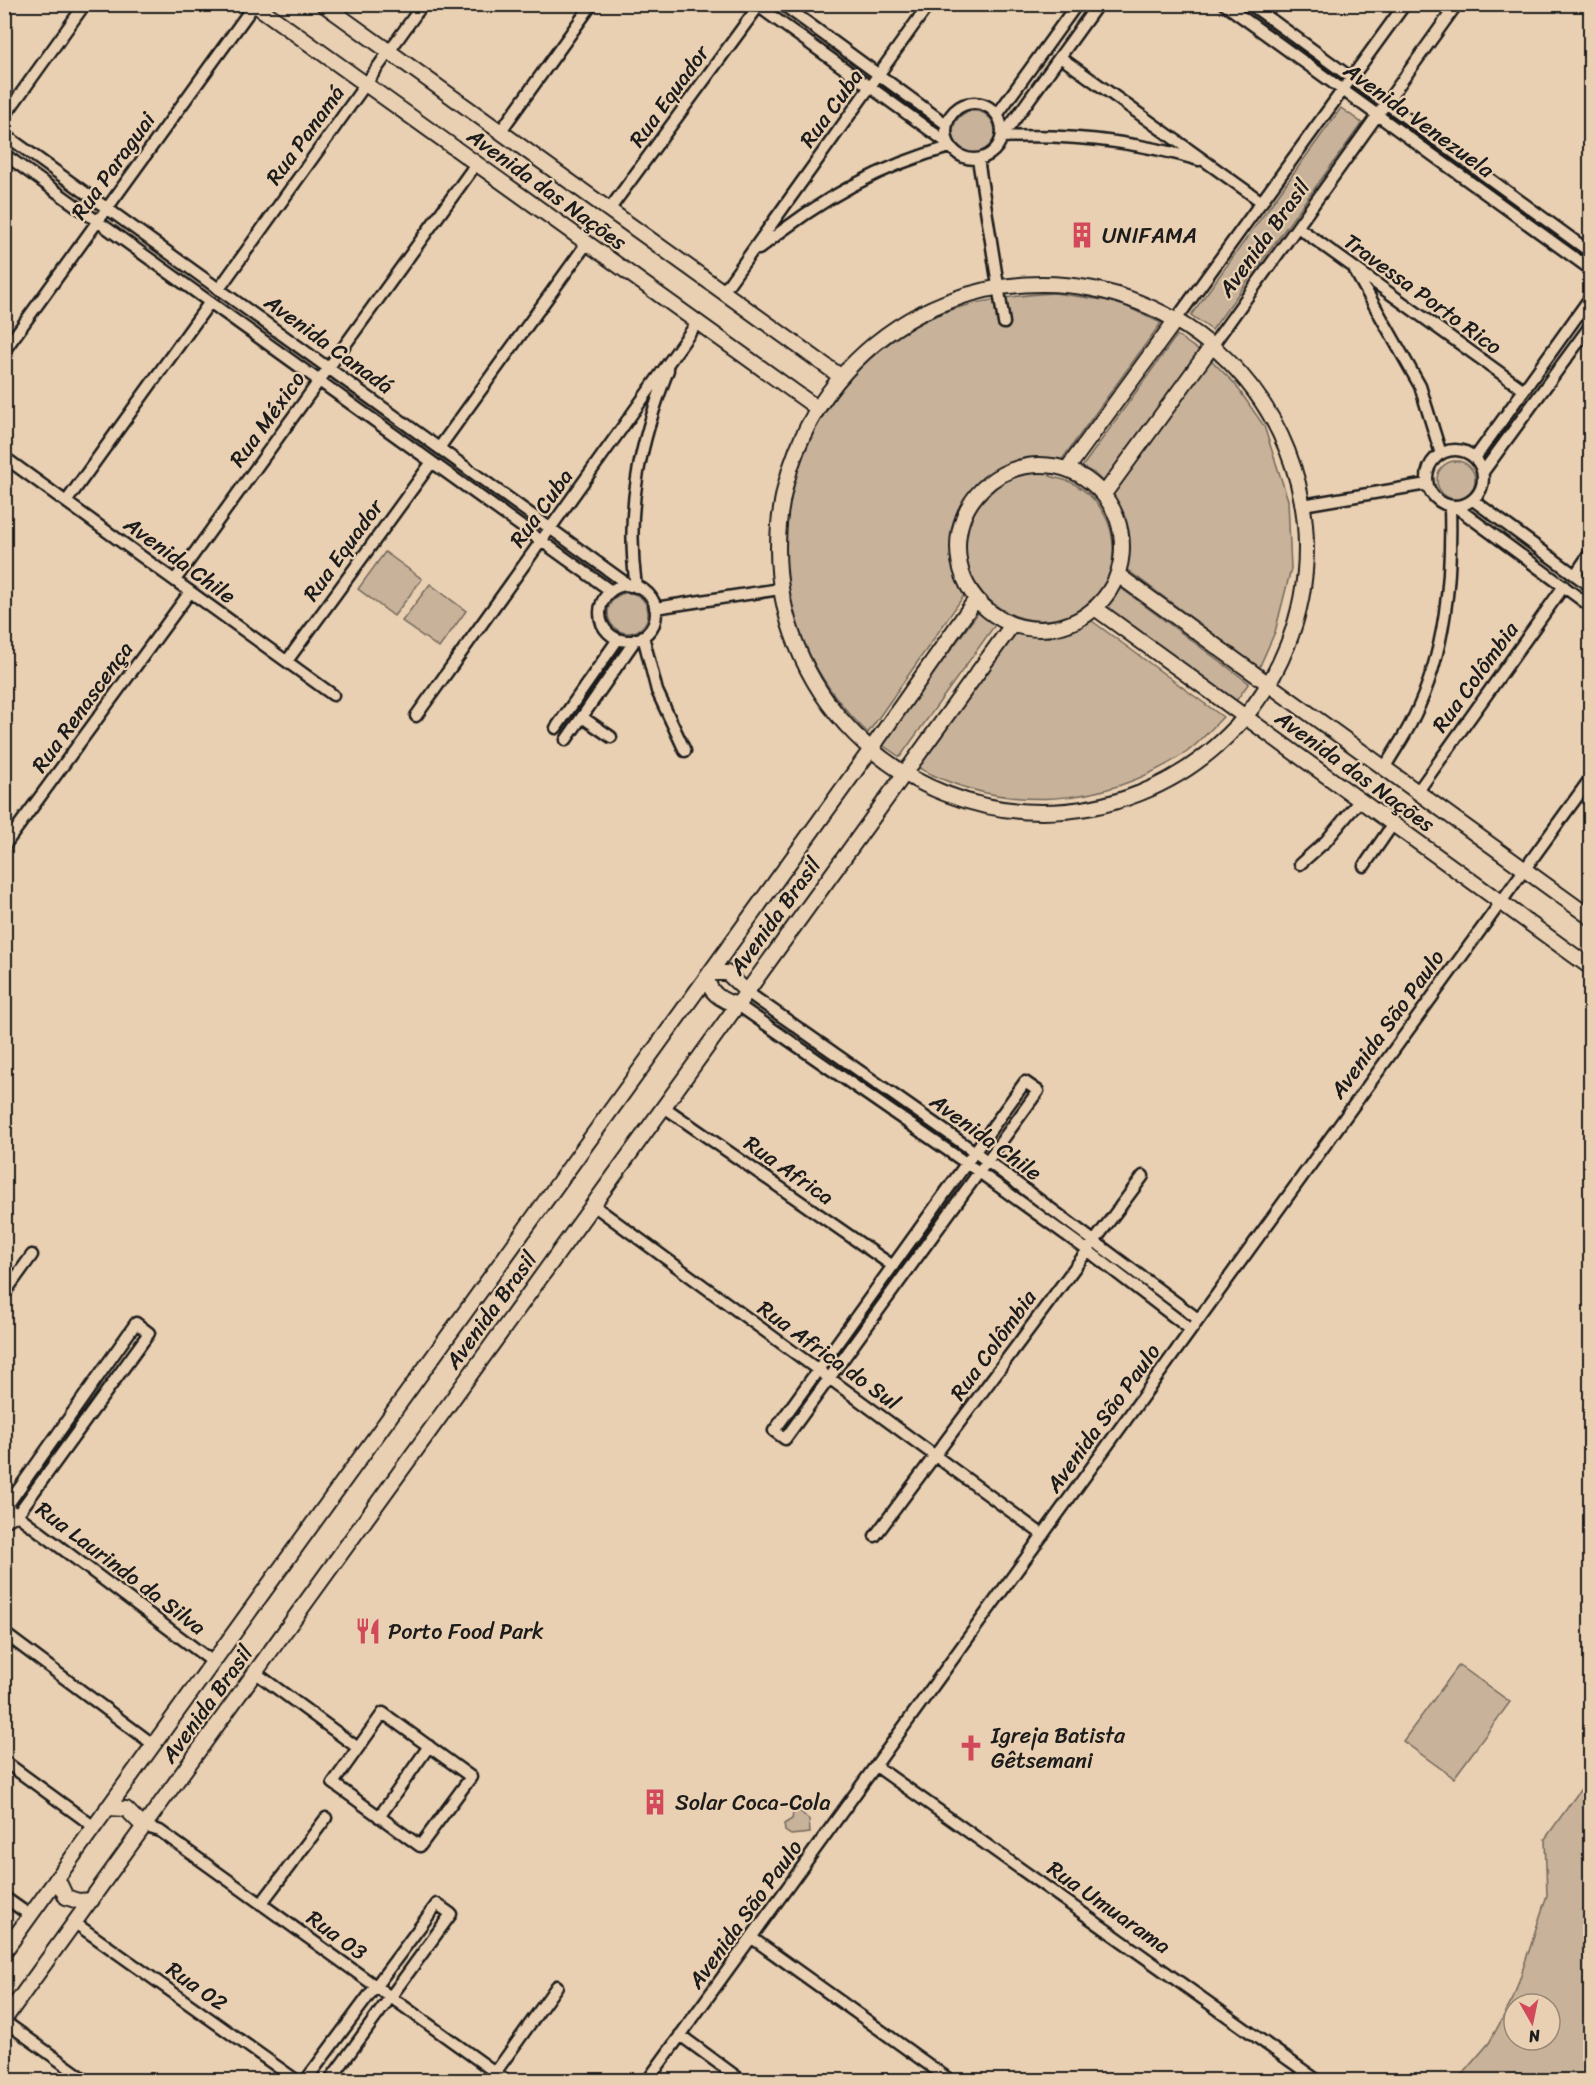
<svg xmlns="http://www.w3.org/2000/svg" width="1595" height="2085" viewBox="0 0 1595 2085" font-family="Sriracha,sans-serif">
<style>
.green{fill:#c8b29a;stroke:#72675b;stroke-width:1.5;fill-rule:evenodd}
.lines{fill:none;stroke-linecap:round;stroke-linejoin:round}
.stream{stroke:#685f54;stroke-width:3}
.minor-casing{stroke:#1c1c1c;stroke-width:15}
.major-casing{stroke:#1c1c1c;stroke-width:18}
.minor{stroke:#ead0b2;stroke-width:10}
.major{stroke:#ead0b2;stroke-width:14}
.labels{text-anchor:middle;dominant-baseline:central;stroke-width:4.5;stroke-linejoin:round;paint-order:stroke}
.street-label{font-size:22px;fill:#1c1c1c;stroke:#ead0b2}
.poi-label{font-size:22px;fill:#1c1c1c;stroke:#ead0b2;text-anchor:start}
</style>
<rect width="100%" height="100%" fill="#ead0b2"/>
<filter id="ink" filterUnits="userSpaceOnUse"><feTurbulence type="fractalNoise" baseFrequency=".0167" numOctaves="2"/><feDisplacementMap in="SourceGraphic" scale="12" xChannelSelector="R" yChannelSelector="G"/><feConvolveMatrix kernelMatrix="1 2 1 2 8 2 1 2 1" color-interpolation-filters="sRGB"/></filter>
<g filter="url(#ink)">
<path class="green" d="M1341,108l21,15 -150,207 -21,-15z
M953 132a21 21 0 1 1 42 0a21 21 0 1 1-42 0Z
M1054,293l63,9 44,21 -111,153c8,3 19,4 26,9 17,10 30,27 35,46 19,86 -92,124 -137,50l-106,152c-95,-91 -112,-218 -38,-328 15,-22 28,-43 49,-59 50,-38 114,-50 175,-53z
M1177,335l22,16 -96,131 -9,-9 -12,-6z
M1211,360l24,24 29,42 24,74 3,69 -16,63 -16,36 -134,-100c5,-28 -2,-49 -12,-74z
M1437 480a19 19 0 1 1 38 0a19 19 0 1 1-38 0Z
M385,552l37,27 -28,37 -36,-27z
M430,584l36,27 -27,37 -37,-27z
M1118,586l131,97 -13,18 -133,-94z
M608 613a20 20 0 1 1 40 0a20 20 0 1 1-40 0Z
M978,613l17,12 -95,132 -19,-13z
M1092,621l131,96c-11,11 -23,25 -36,35 -82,55 -182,63 -270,15l98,-134 34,4z
M1459,1665l51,37 -56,76 -51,-37z
M1590,1776v304h-133l32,-37 24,-44 34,-104 -2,-56zM1514,2004h36v36h-36z
M800,1811l9,9 1,13 -19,2 -6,-4 -1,-7 8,-5 1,-6z"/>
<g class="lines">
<path class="stream" d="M1582,2080l8,-11"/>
<g class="minor-casing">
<path id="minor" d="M755,4l194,140
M782,4l164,120
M1224,4l366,265
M1250,4l340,248
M1060,57l202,145
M946 131a28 28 0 1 1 56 0a28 28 0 1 1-56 0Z
M997,115l80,-111
M4,117l81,-113
M500,132l92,-128
M1002,133l8,-7 88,-122
M4,134l626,452
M1002,137c67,-3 132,4 197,23
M4,154l607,437
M978,159l26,164
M609,210l151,-206
M1299,228l225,162
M759,249c58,-48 119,-83 191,-102
M1355,271l65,115 21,68
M219,289l204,-285
M723,292l206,-288
M1175,321l230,-317
M1212,346l245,-342
M4,351l250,-346
M439,448l148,-205
M1427 478a28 28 0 1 1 56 0a28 28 0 1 1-56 0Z
M4,457l329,238
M1475,458l115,-160
M1483,472l107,-146
M1473,500l117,86
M66,502l144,-200
M1303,505l124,-21
M1456,507l134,99
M1575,575l15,-22
M175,580l301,-416
M600 613a28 28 0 1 1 56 0a28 28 0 1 1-56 0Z
M636,587c-11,-80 4,-144 32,-217
M655,608l125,-19
M643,636l14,55 28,60
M287,661l145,-199
M416,716l281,-393
M582,717l29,20
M556,728l62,-89
M566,740l70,-101
M1385,767c9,-16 20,-31 28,-48 33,-66 39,-141 37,-213
M1418,791l146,-205
M4,846l186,-254
M1300,864l26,-23 34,-41
M1364,866l29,-42
M747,992l228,160 223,167
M738,1005l241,167 108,78 103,79
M1025,1082l13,9 -253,348 -11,-8z
M664,1107l229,159
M593,1205l450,330
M4,1294l28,-39
M4,1510l132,-187 13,10 -132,182 -13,7
M12,1511l201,151
M875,1536l268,-360
M4,1633l150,112
M256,1673l102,75
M383,1713l88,64 -51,69 -87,-63z
M4,1761l89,65
M876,1766l441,314
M379,1817l50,-71
M143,1826l17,5 346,249
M4,1897l27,19
M261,1904l65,-86
M75,1923l221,157
M752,1938l198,142
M4,2021l82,59
M680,2035l61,45
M495,2073l62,-87
M306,2080l131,-176 14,10 -121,166
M648,2080l942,-1301"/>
</g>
<g class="major-casing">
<path id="major" d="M254,4l563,404
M323,4l517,372
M778 548a264 264 0 1 1 528 0a264 264 0 1 1-528 0Z
M958 547a82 82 0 1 1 164 0a82 82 0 1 1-164 0Z
M1067,469l108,-148
M1104,494l108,-148
M1118,575l472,342
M1095,608l495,359
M711,973h16l20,19
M707,978c3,16 15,23 31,27
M107,1808l19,1 17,17
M57,1878l9,19 12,4 14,-1
M4,1952l865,-1200 107,-153
M4,2020l1008,-1395"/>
</g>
<use href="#minor" class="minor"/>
<use href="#major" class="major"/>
</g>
</g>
<defs>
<g id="building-bare" transform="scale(2.07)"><path d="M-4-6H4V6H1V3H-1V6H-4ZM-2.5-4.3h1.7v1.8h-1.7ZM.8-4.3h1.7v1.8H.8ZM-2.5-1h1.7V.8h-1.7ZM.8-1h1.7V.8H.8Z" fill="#d1495b" stroke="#ead0b2" stroke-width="2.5" paint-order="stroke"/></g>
<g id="restaurant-bare" transform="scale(2.07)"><path d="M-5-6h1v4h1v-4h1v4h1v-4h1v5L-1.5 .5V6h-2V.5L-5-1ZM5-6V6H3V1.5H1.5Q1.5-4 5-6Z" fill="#d1495b" stroke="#ead0b2" stroke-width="2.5" paint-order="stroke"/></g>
<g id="church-bare" transform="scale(2.07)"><path d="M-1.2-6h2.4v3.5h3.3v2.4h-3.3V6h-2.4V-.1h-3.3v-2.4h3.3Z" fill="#d1495b" stroke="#ead0b2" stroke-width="2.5" paint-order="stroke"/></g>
</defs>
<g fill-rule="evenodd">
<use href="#building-bare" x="1082" y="235"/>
<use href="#restaurant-bare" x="368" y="1631"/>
<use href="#church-bare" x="971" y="1748"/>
<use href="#building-bare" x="655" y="1802"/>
</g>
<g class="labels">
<g class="street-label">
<text transform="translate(669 96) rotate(-54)">Rua Equador</text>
<text transform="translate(831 108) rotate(-54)">Rua Cuba</text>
<text transform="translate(1419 120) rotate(36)">Avenida Venezuela</text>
<text transform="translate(305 135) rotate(-54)">Rua Panamá</text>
<text transform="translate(113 166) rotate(-54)">Rua Paraguai</text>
<text transform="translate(547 189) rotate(36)">Avenida das Nações</text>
<text transform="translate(1264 238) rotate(-54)">Avenida Brasil</text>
<text transform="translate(1423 294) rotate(36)">Travessa Porto Rico</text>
<text transform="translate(329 344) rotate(36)">Avenida Canadá</text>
<text transform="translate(267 419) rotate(-54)">Rua México</text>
<text transform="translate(541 508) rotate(-54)">Rua Cuba</text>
<text transform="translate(343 550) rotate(-54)">Rua Equador</text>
<text transform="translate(180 560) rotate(36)">Avenida Chile</text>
<text transform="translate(1475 677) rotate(-54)">Rua Colômbia</text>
<text transform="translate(82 707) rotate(-54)">Rua Renascença</text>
<text transform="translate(1355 771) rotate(36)">Avenida das Nações</text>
<text transform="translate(775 916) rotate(-54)">Avenida Brasil</text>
<text transform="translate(1387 1024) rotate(-54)">Avenida São Paulo</text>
<text transform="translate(986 1137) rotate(36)">Avenida Chile</text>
<text transform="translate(789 1170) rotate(35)">Rua Africa</text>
<text transform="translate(491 1310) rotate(-54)">Avenida Brasil</text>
<text transform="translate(993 1345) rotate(-54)">Rua Colômbia</text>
<text transform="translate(829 1355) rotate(36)">Rua Africa do Sul</text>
<text transform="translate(1103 1418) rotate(-54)">Avenida São Paulo</text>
<text transform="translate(121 1568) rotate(37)">Rua Laurindo da Silva</text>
<text transform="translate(207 1704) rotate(-54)">Avenida Brasil</text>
<text transform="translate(1109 1907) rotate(35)">Rua Umuarama</text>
<text transform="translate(745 1914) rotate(-54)">Avenida São Paulo</text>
<text transform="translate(337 1935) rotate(36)">Rua 03</text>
<text transform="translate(197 1986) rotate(35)">Rua 02</text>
</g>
<g class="poi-label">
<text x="1102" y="235">UNIFAMA</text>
<text x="388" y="1631">Porto Food Park</text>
<text x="991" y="1735">Igreja Batista<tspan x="991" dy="25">Gêtsemani</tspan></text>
<text x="675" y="1802">Solar Coca-Cola</text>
</g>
</g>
<rect width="1595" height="2085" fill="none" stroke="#ead0b2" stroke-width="24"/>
<rect x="12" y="12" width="1571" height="2061" fill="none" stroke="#1c1c1c" stroke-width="2" filter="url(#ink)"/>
<g transform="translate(1532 2022) rotate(171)"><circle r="28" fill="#ead0b2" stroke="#988876" stroke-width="1.5"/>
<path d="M0-4.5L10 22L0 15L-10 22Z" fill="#d1495b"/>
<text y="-9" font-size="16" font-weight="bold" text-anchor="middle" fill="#1c1c1c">N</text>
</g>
</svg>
